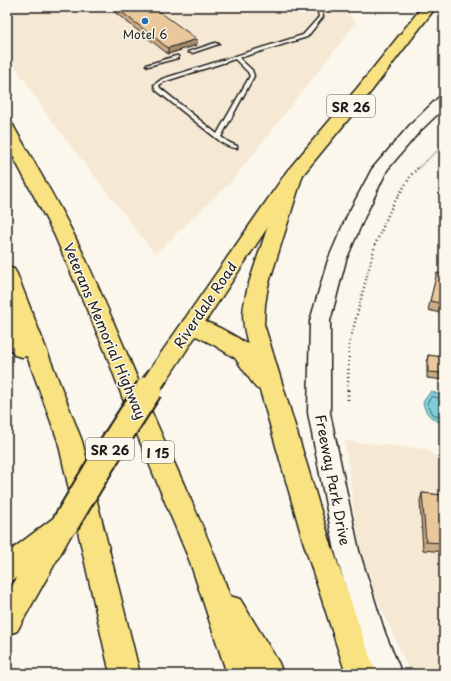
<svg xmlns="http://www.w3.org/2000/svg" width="451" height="681" viewBox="0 0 451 681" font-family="'Playpen Sans',sans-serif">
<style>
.built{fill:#f6e9d4}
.water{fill:#7fcfda;stroke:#57878e}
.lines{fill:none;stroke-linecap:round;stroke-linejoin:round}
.shore{stroke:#446468;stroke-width:1}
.lane-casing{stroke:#1c1c1c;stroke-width:3}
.secondary-casing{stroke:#1c1c1c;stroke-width:3}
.primary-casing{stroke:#1c1c1c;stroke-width:3}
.highway-casing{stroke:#1c1c1c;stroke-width:3}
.path-far2{stroke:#1c1c1c;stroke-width:2;stroke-dasharray:0.5 2;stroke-linecap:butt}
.path-far1{stroke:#1c1c1c;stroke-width:2.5;stroke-dasharray:1 3;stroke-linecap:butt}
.path{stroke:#1c1c1c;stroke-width:3;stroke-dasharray:1 3.5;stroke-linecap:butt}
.lane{fill:#fbf7ec;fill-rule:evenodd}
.secondary{fill:#fbf7ec;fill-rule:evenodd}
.primary{fill:#f8e281;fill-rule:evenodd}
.highway{fill:#f8e281;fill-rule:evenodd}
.primary-bridge-far1-casing{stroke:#1c1c1c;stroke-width:24;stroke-linecap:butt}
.primary-bridge-casing{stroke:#1c1c1c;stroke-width:30;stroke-linecap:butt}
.primary-bridge-far1{stroke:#f8e281;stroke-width:20}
.primary-bridge{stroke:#f8e281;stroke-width:26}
.wall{fill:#caac86;stroke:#1c1c1c}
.shaded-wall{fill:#a48c6d;stroke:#1c1c1c}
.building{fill:#ebc89c;stroke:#1c1c1c}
.poi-dot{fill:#1f6fb2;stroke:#fbf7ec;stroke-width:1.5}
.labels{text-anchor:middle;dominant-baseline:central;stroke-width:3;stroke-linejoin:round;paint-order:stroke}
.far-poi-label{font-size:12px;fill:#1c1c1c;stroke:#fbf7ec}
.shield{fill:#fbf7ec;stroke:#5f5e5a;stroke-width:1}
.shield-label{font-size:13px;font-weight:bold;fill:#1c1c1c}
.street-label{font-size:14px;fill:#1c1c1c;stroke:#fbf7ec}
</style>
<rect width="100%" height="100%" fill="#fbf7ec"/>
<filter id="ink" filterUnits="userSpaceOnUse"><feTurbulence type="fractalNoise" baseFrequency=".025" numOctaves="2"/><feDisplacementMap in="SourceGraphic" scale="8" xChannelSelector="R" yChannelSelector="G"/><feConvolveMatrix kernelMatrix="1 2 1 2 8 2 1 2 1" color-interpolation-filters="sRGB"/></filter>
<g filter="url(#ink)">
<path class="built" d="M7,7h337l12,16 -124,158 -77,73 -108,-139 -40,-61z
M345,441l82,8 17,13v212h-33l-51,-112z"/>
<path class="water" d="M431,391l13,6v27c-11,-4 -19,-9 -21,-22z"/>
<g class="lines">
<path class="shore" d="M444,400l-12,-4 -5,7 6,11 11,6"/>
<g class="lane-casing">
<path id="lane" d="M317,7h4l2,10 -16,20 -68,21 13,12 2,6 -33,61 9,6 7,3v2c-8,0 -15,-5 -21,-10l-60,-48 -2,-5 8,-6 141,-44 16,-18zM235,59l13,13 2,4 -33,58 -57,-46 -1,-3 7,-4z
M215,43l4,1 -27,9 -4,-1z
M176,56h2v2l-30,8 -2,-1z"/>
</g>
<g class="secondary-casing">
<path id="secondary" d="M444,96v12l-25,24 -32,38 -22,46 -19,44 -16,61v92l29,138 26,82 17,41h-28l-15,-41 -24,-82 -27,-138 2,-92 18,-61 19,-44 25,-47 37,-43 30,-29z"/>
</g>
<g class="primary-casing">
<path id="primary" d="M422,7h14l-66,86 -69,84 -135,204 -8,3 -8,-3 -3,-6 3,-6 138,-199 70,-83z
M62,516l9,4 4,8 -58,103 -10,4v-41l46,-74z"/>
</g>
<g class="highway-casing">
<path id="highway" d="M7,124l6,1 2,4c20,35 41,70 59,106 29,59 53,120 79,180 26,60 55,119 77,181l10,3 39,64 4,11h-56l-37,-112 -61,-147 -24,-64 -51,-117 -47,-89z
M294,169l6,1 3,4 -35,112 -3,19 -1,19 67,220 45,130h-30l-42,-130 -44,-154 -4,-2 -21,-30 -21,-13 -30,-15 -3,-5 3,-5c18,-6 48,15 64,24 -7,-24 -6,-33 0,-58l37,-112 3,-4z
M7,267l7,2 3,5 65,167 58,233h-30l-33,-147 -3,5 -57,46 -10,4v-29l49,-37 9,-4 10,4 -17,-75 -31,-85 -5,1 -8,-2 -7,-14v-30l4,2 -4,-11z"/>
</g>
<path class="path-far2" d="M417,169l27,-24"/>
<path class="path-far1" d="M348,390l1,-45 26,-100 17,-39 20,-32 6,-6"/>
<path class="path" d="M348,400v-11"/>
<use href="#lane" class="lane"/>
<use href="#secondary" class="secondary"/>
<use href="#primary" class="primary"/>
<use href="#highway" class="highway"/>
<g class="primary-bridge-far1-casing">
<path id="primary-bridge-far1" d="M148,390l10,-15"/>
</g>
<g class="primary-bridge-casing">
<path id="primary-bridge" d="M65,524l42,-70 42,-65"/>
</g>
<use href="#primary-bridge-far1" class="primary-bridge-far1"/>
<use href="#primary-bridge" class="primary-bridge"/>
</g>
<path class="wall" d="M108,7h45l44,38 -29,9z
M437,273l7,2v39l-16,-4z
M442,336h2v44l-17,-2v-16l1,-7 12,2v-14z
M443,488h1v64l-21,-2 -3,-49 2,-8 19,2z"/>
<path class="shaded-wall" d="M7,7h14l-14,3z
M197,39v6l-29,9v-6z"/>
<path class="building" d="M115,7h38l44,32 -29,9z
M437,273l7,2v29l-14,-3z
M442,336h2v37l-16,-1v-17l14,2z
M443,488h1v55l-18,-1 -4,-49 21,2z"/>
</g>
<circle class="poi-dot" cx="145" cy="21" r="4"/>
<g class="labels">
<g class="far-poi-label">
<text x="145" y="34">Motel 6</text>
</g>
<g class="shield">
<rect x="327" y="95" width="48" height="22" rx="3"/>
<rect x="86" y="438" width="48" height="22" rx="3"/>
<rect x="142" y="441" width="32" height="22" rx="3"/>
</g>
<g class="shield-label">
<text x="351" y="106">SR 26</text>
<text x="110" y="449">SR 26</text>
<text x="158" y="452">I 15</text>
</g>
<g class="street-label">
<text transform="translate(205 305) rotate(-56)">Riverdale Road</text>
<text transform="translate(105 331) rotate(67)">Veterans Memorial Highway</text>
<text transform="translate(333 480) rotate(79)">Freeway Park Drive</text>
</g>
</g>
<rect width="451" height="681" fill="none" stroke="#fbf7ec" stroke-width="24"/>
<rect x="12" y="12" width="427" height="657" fill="none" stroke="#1c1c1c" stroke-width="1.5" filter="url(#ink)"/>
</svg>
